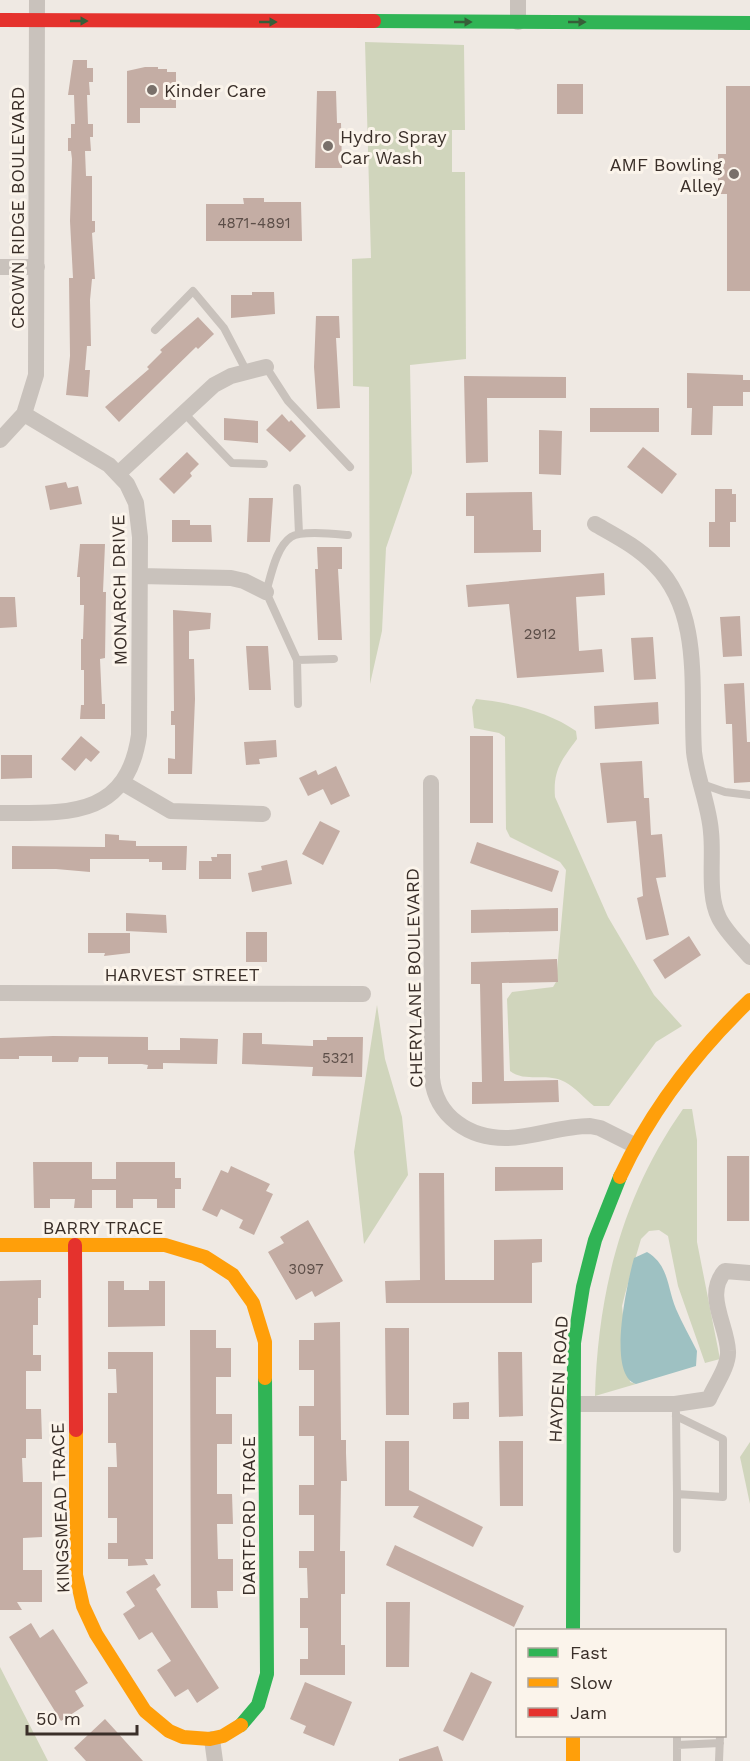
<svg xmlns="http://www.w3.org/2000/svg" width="750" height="1761" viewBox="0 0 750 1761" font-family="'Work Sans',sans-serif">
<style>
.green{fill:#d0d5bc}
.water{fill:#9ec1c2}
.building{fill:#c4ada4}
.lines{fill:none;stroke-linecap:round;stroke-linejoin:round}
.lane{stroke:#c9c2bc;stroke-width:8}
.street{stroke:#c9c2bc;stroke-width:16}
.fast{stroke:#30b455;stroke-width:14}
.slow{stroke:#ff9f0a;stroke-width:14}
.jam{stroke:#e5322d;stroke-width:14}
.oneway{fill:#365e38}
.poi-dot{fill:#79706a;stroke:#fbf4eb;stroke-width:2}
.labels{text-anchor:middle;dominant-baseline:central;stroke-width:6;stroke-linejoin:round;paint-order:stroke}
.number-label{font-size:15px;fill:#5c4e48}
.poi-label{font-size:18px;fill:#3a2f29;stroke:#fbf4eb;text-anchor:start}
.street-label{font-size:18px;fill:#3a2f29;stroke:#fbf4eb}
</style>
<rect width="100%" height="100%" fill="#efe9e3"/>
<path class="green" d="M365,42l99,3 1,85h-13v42h13l1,187 -56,6 2,108 -26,75 -4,83 -12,53 -1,-297 -16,-1 -1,-127 19,-1z
M476,699c32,3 74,13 100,32l1,8c-16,22 -24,31 -22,58l53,120 46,78 28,31 -26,16 -47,64h-15c-9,-7 -19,-19 -29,-24 -18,-10 -40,1 -55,-11l-3,-72 5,-7 41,-5 3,-5 10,-112 -6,-8 -50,-25 -4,-8 -1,-92 -6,-4 -25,-5 -2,-21z
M377,1005l8,54 17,58 6,58 -44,69 -10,-92z
M683,1109h9l5,31v102l23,117 -15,4 -27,-77 -10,-50 -9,-6 -10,1 -8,8 -16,55 -3,12 8,76 6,2 -41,12c3,-104 27,-200 88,-287z
M750,1442v62l-10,-47z
M0,1667l48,94h-48z"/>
<path class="water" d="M647,1252c22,13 20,35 29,57 6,14 14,28 21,42l-1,15 -60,18c-30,-9 -8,-104 -2,-126z"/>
<path class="building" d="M73,60h14v8h6v14h-4l1,13h-3l1,29h5v13h-3l1,14h-6l1,25h6v45h3v11l-3,1 3,46h-3l-2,21 1,46h-4l-2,24h5l-2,27 -22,-2 4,-39 -1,-78h4l-3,-57 2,-62 -1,-8h-3v-13h3v-14h4l-1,-29h-6z
M145,67h13v2h9v3h9v36h-36v15h-13v-52z
M557,84h26v30h-26z
M726,86h24v205h-23v-97h-9v-40h8z
M317,91h19l1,32h4l1,45h-27z
M243,198h21v4h37l1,39h-96v-37h38z
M252,292h22l1,22 -44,4v-23h21z
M316,316h23l1,22h-4l4,70 -23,1 -3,-42z
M198,317l16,17 -16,15 -2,-2 -77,75 -14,-15 44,-38 -2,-2 15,-15 -2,-2z
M687,373l56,2v5h7v12h-7v14h-30l-1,29h-21l1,-27h-5z
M464,376l102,1v21h-79l1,64 -22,1z
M590,408h69v24h-69z
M282,414l7,8 2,-2 15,16 -16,16 -24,-22z
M224,418l34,3v22l-34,-3z
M539,430l23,1 -1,44 -22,-1z
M643,447l34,27 -15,20 -35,-27z
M187,452l12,12 -9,9 2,3 -18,18 -15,-15z
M66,482l2,6 10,-2 4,18 -32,6 -5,-24z
M715,489h17v5h4v28h-6v25h-21v-25h6z
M532,492l1,38h8v22l-67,1v-37h-8v-23z
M249,498h24l-3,44h-23z
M172,520h18v5h21l1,17h-40z
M80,544h25l-2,48h3l-1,66 -5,1 2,45h3v15h-25l1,-14h3v-35h-3v-31h2l1,-34h-4v-28h-3z
M317,547h25v22h-4l4,71h-24l-3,-71h3z
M604,573l1,22 -29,2 3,54 23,-2 2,23 -87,6 -8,-74 -41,3 -2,-22z
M0,597h15l2,30 -17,1z
M173,610l38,3 -1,16 -21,2v28h5l1,40 -3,75h-24v-16l7,1v-34h-4v-14h3z
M740,616l2,40 -19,1 -3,-40z
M653,637l3,42 -22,1 -3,-42z
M246,646h22l3,44h-22z
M744,683l3,59h3v40l-16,1 -2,-59h-6l-2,-40z
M658,702l1,22 -64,5 -1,-23z
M81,736l19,16 -9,10 -5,-4 -11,13 -14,-12z
M470,736h23v87h-23z
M276,740l1,17 -18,2 1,5 -14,1 -2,-23z
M1,755h31v23l-31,1z
M642,761l2,37h5l2,37 11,-1 4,43 -10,1 13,57 -23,5 -9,-42 6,-2 -7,-75 -29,2 -7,-60z
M336,766l14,30 -19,9 -8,-16 -15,7 -9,-18 17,-8 2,5z
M320,821l20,10 -17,34 -21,-11z
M105,834l14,1v5l17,1v5h51l-1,24h-24v-8h-13v-3h-59v13l-34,-3h-44v-23l93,1z
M477,842l82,29 -7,21 -82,-29z
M217,854h14v25h-32v-18h13l-1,-4h6z
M287,860l5,24 -40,8 -4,-19 14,-3 -1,-4z
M558,908v23l-87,2v-23z
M126,913l40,2 1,18 -41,-2z
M246,932h21v30h-21z
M88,933h42v20l-26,3 1,-3h-17z
M689,936l12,19 -36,24 -12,-19z
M557,959l1,23 -56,1 2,98 54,-1 1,22 -87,2v-22h10l-2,-98h-9v-22z
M243,1033h19v11l51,2v-6h14v-3h36l-1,40 -50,-1 1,-9 -71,-3z
M53,1036l95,1v13h32v-12l38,1 -1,25 -54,-1v6h-16l1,-4 -6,-1h-34v-7h-29l-1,5h-26v-6h-33v3h-19v-21z
M727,1156h22v65h-22z
M33,1162h59v17h24v-17h59v16h6v11h-6v19h-18v-9h-24v9h-17v-18h-24v18h-18l1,-9h-25v9h-16z
M231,1166l39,18 -4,7 7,3 -19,41 -15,-7 4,-8 -22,-11 -4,8 -15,-7 19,-40 7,3z
M495,1167h68v23l-68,1z
M419,1173h25l1,107h49v-40l48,-1v23l-10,1v40h-146l-1,-22 35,-1z
M308,1220l35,61 -28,16 -3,-6 -16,9 -28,-48 16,-9 -4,-6z
M41,1280v18h-3v27h-5v30h8v16h-15v38h15l1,30h-16v19h-4l1,24h19v55l-19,1v32h19v32h-25l5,8h-22v-329z
M108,1281h16v9h25v-9h16v45l-57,1z
M340,1322l1,118h5v13l1,28h-6l-1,70h5v43h-4v51h4v30h-45v-16h8v-31h-8v-30h8l-1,-30h-8v-17h15v-36h-15v-30h15v-49h-15v-30h15v-36h-15v-30h15v-17z
M385,1328h24v87h-23z
M190,1330h26v18h15v29h-15v37h16v30h-15v50h15l1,30h-16l1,35h15v32h-16l1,17h-27z
M108,1352h45v207h-8l3,6 -20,1v-7h-20v-16h9v-25h-9v-51h9l-1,-24h-8v-50h9l-1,-24h-8z
M498,1352h24l1,64 -24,1z
M469,1402v17h-16v-16z
M385,1441h24v49l74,37 -10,20 -60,-30 6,-11h-34z
M499,1441h24v65h-23z
M395,1545l129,61 -10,21 -128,-62z
M154,1574l7,11 -5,4 63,99 -22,15 -9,-14 -13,8 -18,-27 14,-9 -19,-29 -13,8 -16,-26 12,-8 -9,-14z
M386,1602h24l-1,65h-23z
M31,1623l9,15 13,-9 35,54 -13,8 9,15 -23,15 -52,-84z
M471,1672l21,10 -29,59 -20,-10z
M305,1682l47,20 -18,44 -31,-13 3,-7 -16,-7z
M105,1719l11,12 27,30h-57l-12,-13z
M438,1746l5,15h-44v-2z"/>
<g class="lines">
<path class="lane" d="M155,330l38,-39 31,37 23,44
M266,367l22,34 62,66
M183,412l49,51 32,1
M297,488l2,46
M297,660l37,-1
M298,704l-1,-44 -31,-68c5,-16 10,-45 25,-55 10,-7 45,-3 57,-2
M702,784l23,8 25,3
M676,1413l1,81
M676,1416l47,23v58l-46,-3v55
M677,1736v25
M677,1745l43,-2
M719,1761l1,-25"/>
<path class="street" d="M518,0v22
M0,267h37
M0,440l24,-26 12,-39 1,-375
M119,473l95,-88 17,-9 35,-9
M595,524c21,12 43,23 60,41 48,48 35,125 39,187 3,27 15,53 17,80 3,26 -4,62 8,86 7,14 21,27 31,39
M140,576l91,2 13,3 22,11
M123,783l48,28 92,3
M431,783l1,295c4,39 38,61 76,60 27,-1 54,-12 82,-12l10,2 34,17
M0,813c68,0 127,5 139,-78l1,-198 -4,-34 -9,-19 -18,-19 -85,-51
M0,993l363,1
M573,1404h102l34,-5c6,-14 20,-33 19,-48 -1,-26 -24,-57 -3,-80l25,2
M212,1739l3,22"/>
<path class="fast" d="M374,21l376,2
M573,1630l1,-287 9,-56 12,-47 25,-63
M241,1725l17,-20 9,-31 -2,-296"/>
<path class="slow" d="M620,1177c32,-69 76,-125 130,-177
M0,1245h165l40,12 28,18 20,28 12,39v36
M76,1430v145l7,31 13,28 49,77 24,20 14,6 27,2 13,-3 18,-11
M573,1736v25"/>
<path class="jam" d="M0,20l374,1
M75,1245l1,185"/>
</g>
<defs><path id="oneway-solid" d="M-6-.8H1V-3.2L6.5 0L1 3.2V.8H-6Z" transform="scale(1.5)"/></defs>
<g class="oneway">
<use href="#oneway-solid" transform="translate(79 21)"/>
<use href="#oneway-solid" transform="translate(268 22)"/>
<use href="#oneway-solid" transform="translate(463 22)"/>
<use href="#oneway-solid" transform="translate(577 22)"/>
</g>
<g class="poi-dot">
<circle cx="152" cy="90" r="6"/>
<circle cx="328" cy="146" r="6"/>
<circle cx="734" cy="174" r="6"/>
</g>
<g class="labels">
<g class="number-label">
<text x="254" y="223">4871-4891</text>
<text x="540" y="634">2912</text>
<text x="338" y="1058">5321</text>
<text x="306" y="1269">3097</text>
</g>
<g class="poi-label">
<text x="164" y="90">Kinder Care</text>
<text x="340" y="136">Hydro Spray<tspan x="340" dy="21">Car Wash</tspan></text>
<text x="722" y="164" text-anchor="end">AMF Bowling<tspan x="722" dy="21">Alley</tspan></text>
</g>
<g class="street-label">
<text transform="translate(17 208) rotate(-90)">CROWN RIDGE BOULEVARD</text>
<text transform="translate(119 590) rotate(-91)">MONARCH DRIVE</text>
<text x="182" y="974">HARVEST STREET</text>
<text transform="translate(414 978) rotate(-91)">CHERYLANE BOULEVARD</text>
<text x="103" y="1227">BARRY TRACE</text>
<text transform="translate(558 1379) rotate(-87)">HAYDEN ROAD</text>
<text transform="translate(60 1508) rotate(-92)">KINGSMEAD TRACE</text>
<text transform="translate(248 1516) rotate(-90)">DARTFORD TRACE</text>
</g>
</g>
<rect x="516" y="1629" width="210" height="108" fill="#fbf4eb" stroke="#aea59d" stroke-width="1.5"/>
<rect x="528" y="1648" width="30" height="9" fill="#30b455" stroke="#aea59d" stroke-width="1.5"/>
<text x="570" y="1659" font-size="18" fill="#3a2f29">Fast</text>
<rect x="528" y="1678" width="30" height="9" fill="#ff9f0a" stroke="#aea59d" stroke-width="1.5"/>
<text x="570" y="1689" font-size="18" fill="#3a2f29">Slow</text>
<rect x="528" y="1708" width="30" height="9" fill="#e5322d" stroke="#aea59d" stroke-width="1.5"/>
<text x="570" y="1719" font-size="18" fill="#3a2f29">Jam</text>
<path d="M27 1725v9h110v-9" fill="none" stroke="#3a2f29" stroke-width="3"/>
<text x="36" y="1725" font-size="18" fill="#3a2f29" stroke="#fbf4eb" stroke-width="4.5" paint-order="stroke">50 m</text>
</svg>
